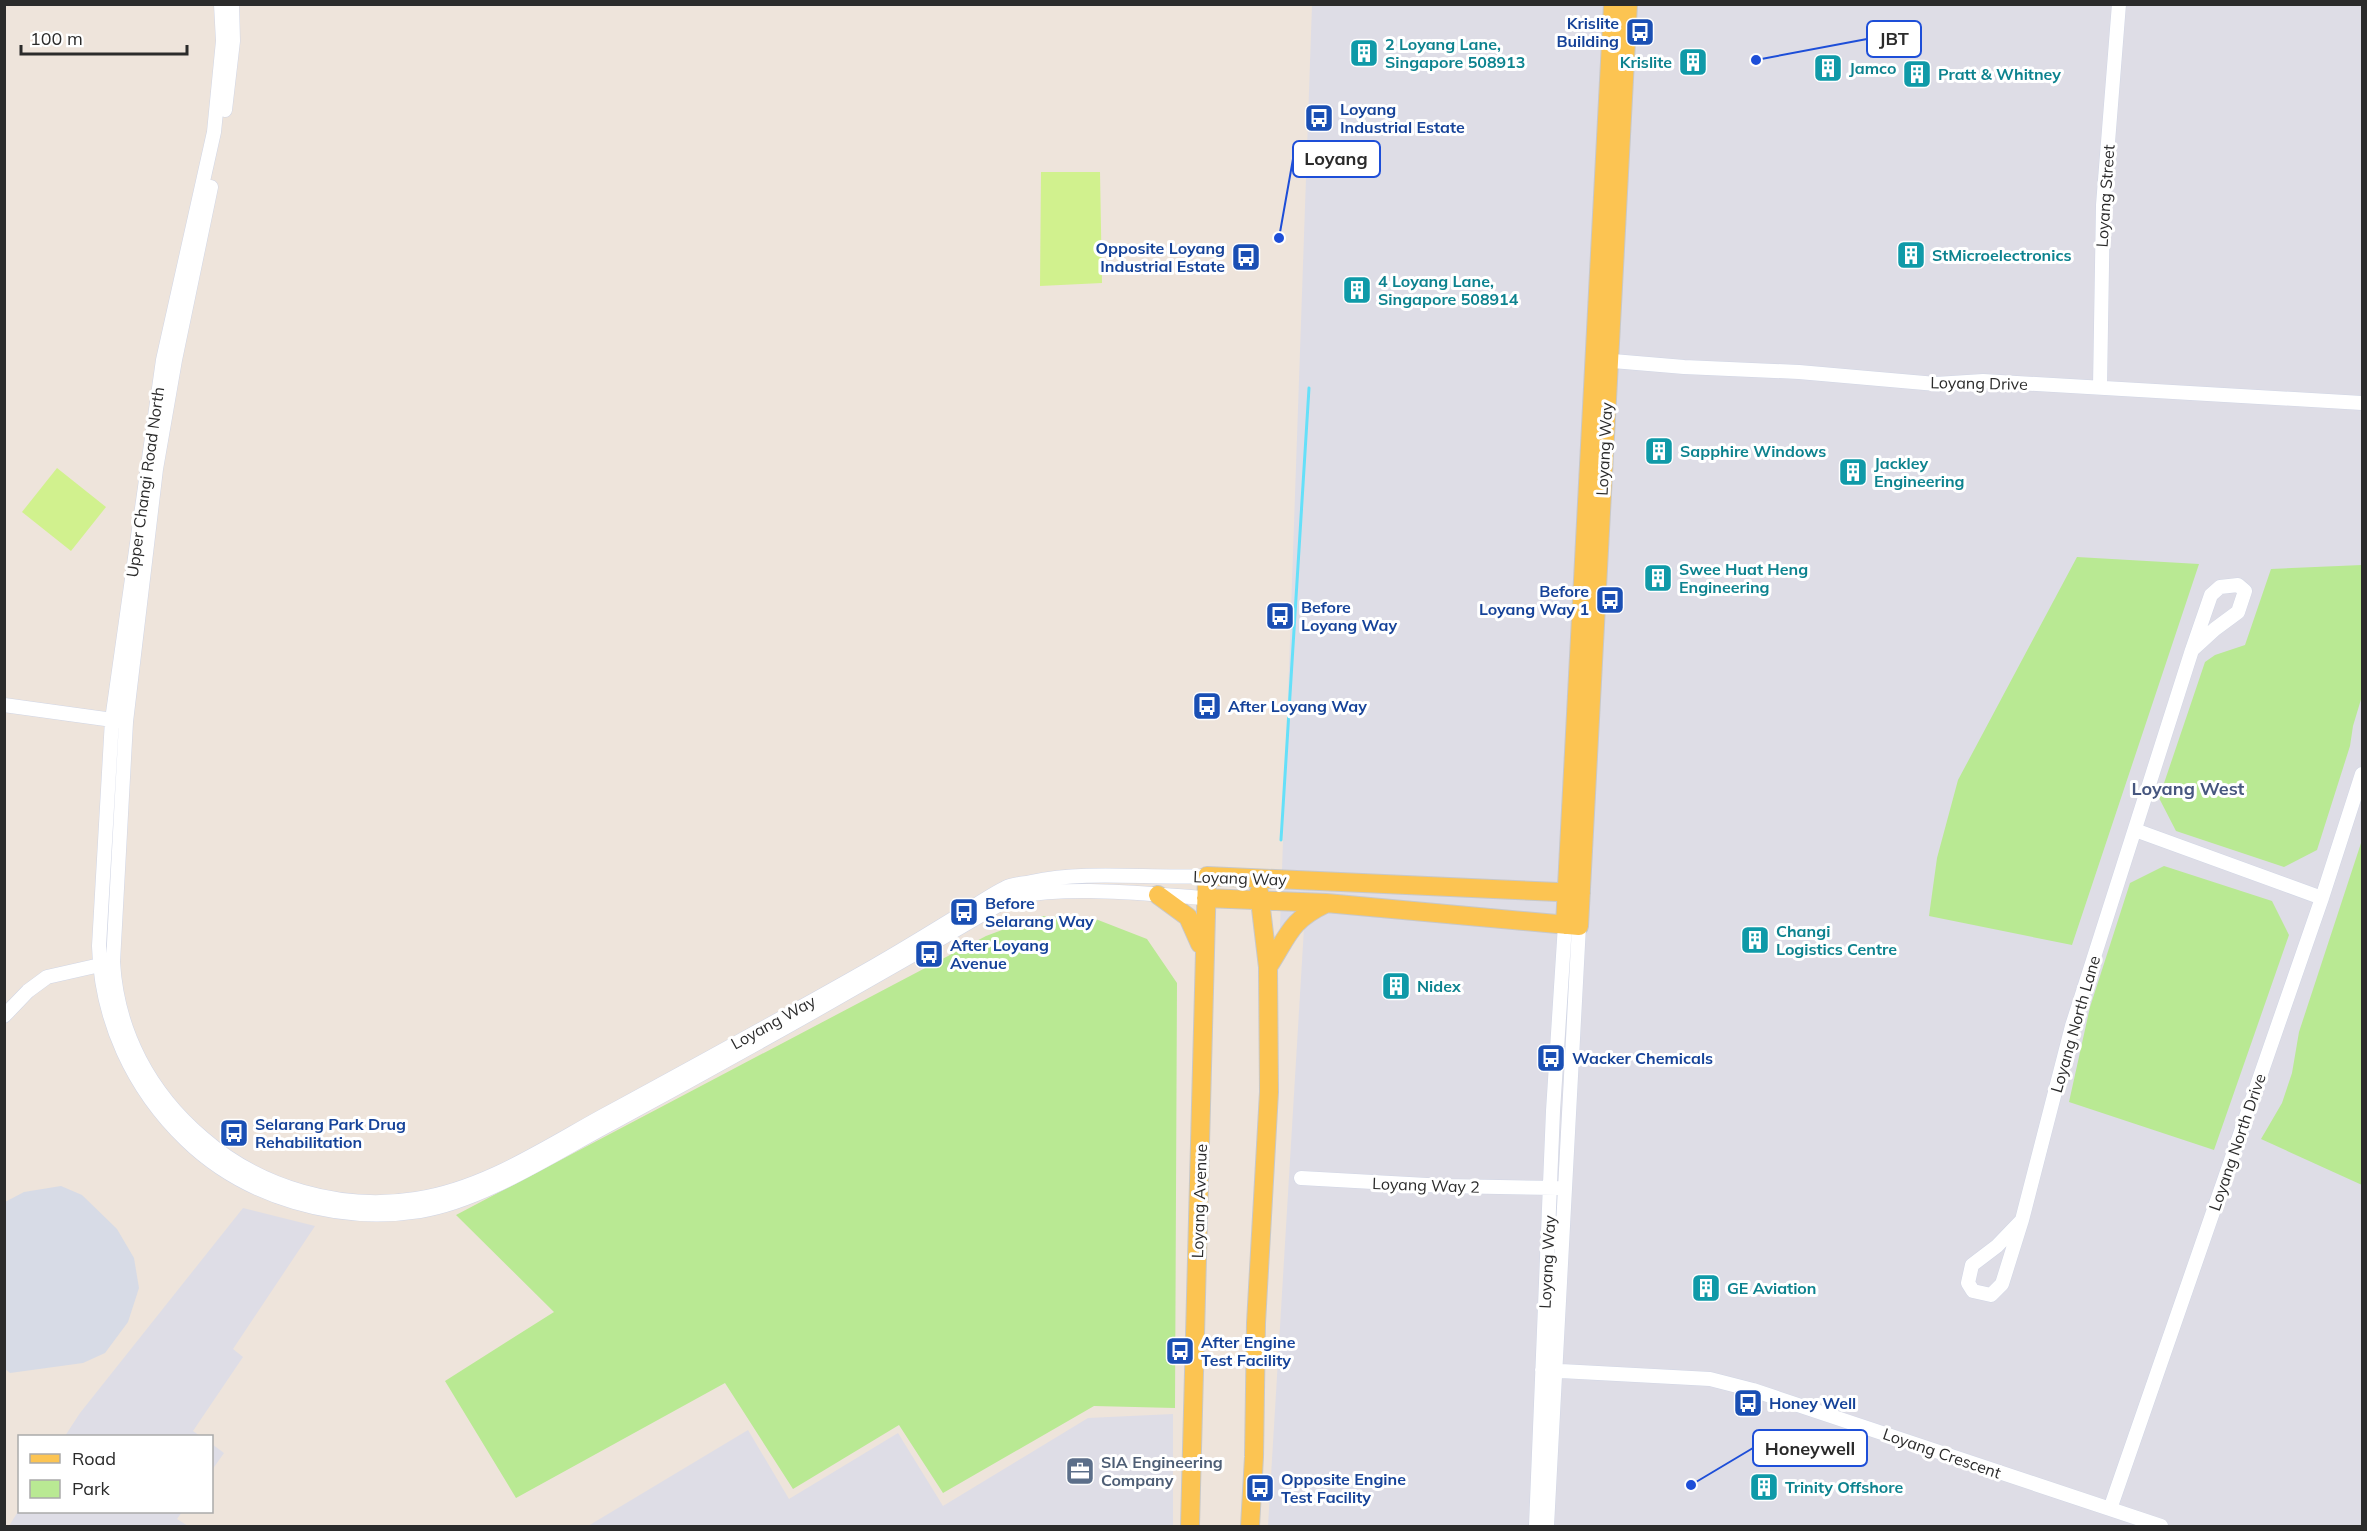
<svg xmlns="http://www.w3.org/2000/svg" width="2367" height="1531" viewBox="0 0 2367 1531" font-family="Mulish,sans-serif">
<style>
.industrial{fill:#dedde6}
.airport{fill:#d7dbe6}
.green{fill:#b9e993}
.pitch{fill:#d1f18e}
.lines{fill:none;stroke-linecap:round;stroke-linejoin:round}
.stream{stroke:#65e0f9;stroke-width:3}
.minor-casing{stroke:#d1d6e5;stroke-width:15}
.major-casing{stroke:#c8c8c8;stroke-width:20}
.minor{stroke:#fff;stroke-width:14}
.major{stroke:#fcc452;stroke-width:18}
.labels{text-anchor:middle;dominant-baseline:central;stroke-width:6;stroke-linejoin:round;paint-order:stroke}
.transit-label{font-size:16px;font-weight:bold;fill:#164399;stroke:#fff;text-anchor:start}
.culture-label{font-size:16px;font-weight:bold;fill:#0d838f;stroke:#fff;text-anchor:start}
.street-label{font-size:16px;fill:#2b2b2b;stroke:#fff}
.service-label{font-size:16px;font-weight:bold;fill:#4e5e75;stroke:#fff;text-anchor:start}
.neighbourhood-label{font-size:18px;font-weight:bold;fill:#47577f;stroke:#fff}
.leader{fill:none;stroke:#1d4ed8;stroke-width:2}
.callout-dot{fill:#1d4ed8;stroke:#fff;stroke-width:2}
.callout{fill:#fff;stroke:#1d4ed8;stroke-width:2}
.callout-label{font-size:18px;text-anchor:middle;font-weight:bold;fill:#2b2b2b}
</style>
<rect width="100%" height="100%" fill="#eee4db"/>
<path class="industrial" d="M1312,5h1050v1521h-1094l36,-598h-24z
M243,1208l72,18 -82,123 10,8 -50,74 7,5h-135l15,-23z
M1173,1414v112h-585l160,-96 41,69 109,-66 45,73 145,-88z
M212,1444l12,9 -12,17z
M19,1510l1,2h162l-5,7 11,7h-179z"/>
<path class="airport" d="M61,1186l21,9 35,34 17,29 5,30 -11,34 -23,31 -22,10 -73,10 -6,-5 1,-166 19,-10z"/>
<path class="green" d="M2077,557l122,7 -127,381 -143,-29 8,-58 21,-78z
M2362,565v131l-9,30 -3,20 -33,104 -33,17 -108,-36 -17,-33 46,-136 10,-7 30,-10 26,-76z
M2362,840v345l-101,-46 21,-36 10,-30 7,-41z
M2164,866l108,35 17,34 -75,215 -145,-48 21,-95 40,-124z
M1039,916l54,2 54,21 30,44 -2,425 -81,-2 -151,87 -44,-68 -106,64 -68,-106 -209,115 -71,-117 109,-69 -98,-97 530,-279z"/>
<path class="pitch" d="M1041,172h59l2,111 -62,3z
M57,468l49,39 -35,44 -49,-39z"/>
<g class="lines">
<path class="stream" d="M1281,840l28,-452"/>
<g class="minor-casing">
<path id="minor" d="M221,4l2,37 -9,91 -51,228 -51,360 -13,226c2,74 34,143 87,194 60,58 151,84 234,71 63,-10 135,-58 192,-88 135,-73 268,-148 400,-226 63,-12 130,-3 194,1
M225,110l8,-69 -1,-37
M211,187l-36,173 -19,109 -30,253 -13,240c4,70 37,131 90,176 57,50 138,73 213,61 67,-10 127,-50 185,-82 92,-50 184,-100 275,-152 30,-17 60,-36 90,-54 13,-7 26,-17 39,-23 8,-4 17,-4 26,-6 58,-12 117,-3 176,-6
M1601,360l83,7 115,5 137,12 47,-3 379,22
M2100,387l3,-182 16,-201
M4,705l116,16
M2135,830l187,68
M4,1016l24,-25 19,-14 53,-12
M1301,1178l144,8 112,2
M2022,1220l-25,26 -25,19 -4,18 5,8 18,4 11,-11 20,-64 50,-194 120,-376 19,-55 9,-8 18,-2 7,6 -7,21 -23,17 -23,21
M1542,1370l168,9 43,11 408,136
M2110,1509l212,-611 40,-124
M1536,1526l17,-415 12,-186
M1547,1526l32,-600"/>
</g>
<g class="major-casing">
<path id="major" d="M1158,895l30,22 12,27
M1206,898l120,5 253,23 49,-922
M1565,925l48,-921
M1268,967c20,-30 21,-46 57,-63
M1190,1526l17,-650 374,17
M1250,1526l4,-69 2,-134 13,-231 -1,-125 -9,-75"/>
</g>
<use href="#minor" class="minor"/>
<use href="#major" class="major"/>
</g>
<defs>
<g id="bus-square" transform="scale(1.5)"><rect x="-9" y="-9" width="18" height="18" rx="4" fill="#1a4fb4" stroke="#fff"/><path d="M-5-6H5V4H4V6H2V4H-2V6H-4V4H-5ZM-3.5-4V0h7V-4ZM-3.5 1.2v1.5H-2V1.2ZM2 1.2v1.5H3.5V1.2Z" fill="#fff"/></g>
<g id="building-square" transform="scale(1.5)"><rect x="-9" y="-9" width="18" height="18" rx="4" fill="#0f9aa8" stroke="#fff"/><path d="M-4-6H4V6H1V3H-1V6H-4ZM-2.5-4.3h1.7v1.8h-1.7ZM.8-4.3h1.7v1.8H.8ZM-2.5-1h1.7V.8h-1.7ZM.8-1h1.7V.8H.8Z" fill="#fff"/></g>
<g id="office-square" transform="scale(1.5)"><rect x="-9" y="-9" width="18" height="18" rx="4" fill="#5c6f8a" stroke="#fff"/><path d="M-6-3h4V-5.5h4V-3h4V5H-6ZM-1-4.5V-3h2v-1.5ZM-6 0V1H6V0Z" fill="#fff"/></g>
</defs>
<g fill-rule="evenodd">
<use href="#bus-square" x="1640" y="32"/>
<use href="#building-square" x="1364" y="53"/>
<use href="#building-square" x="1693" y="62"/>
<use href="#building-square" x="1828" y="68"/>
<use href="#building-square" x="1917" y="74"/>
<use href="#bus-square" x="1319" y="118"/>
<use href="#building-square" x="1911" y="255"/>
<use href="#bus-square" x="1246" y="257"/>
<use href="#building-square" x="1357" y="290"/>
<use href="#building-square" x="1659" y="451"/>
<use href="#building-square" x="1853" y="472"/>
<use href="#building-square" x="1658" y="578"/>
<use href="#bus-square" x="1610" y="600"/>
<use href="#bus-square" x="1280" y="616"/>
<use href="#bus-square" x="1207" y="706"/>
<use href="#bus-square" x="964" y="912"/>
<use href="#building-square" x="1755" y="940"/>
<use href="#bus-square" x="929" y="954"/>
<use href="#building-square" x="1396" y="986"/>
<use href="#bus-square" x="1551" y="1058"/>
<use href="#bus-square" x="234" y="1133"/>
<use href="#building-square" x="1706" y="1288"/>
<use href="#bus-square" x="1180" y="1351"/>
<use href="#bus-square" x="1748" y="1403"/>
<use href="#office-square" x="1080" y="1471"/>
<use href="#building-square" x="1764" y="1487"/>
<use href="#bus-square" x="1260" y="1488"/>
</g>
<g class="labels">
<g class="transit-label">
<text x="1619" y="23" text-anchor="end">Krislite<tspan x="1619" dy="18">Building</tspan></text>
<text x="1340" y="109">Loyang<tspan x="1340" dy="18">Industrial Estate</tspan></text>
<text x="1225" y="248" text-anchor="end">Opposite Loyang<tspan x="1225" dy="18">Industrial Estate</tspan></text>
<text x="1589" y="591" text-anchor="end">Before<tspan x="1589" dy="18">Loyang Way 1</tspan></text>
<text x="1301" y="607">Before<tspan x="1301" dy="18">Loyang Way</tspan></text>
<text x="1228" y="706">After Loyang Way</text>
<text x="985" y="903">Before<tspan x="985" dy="18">Selarang Way</tspan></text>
<text x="950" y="945">After Loyang<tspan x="950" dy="18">Avenue</tspan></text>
<text x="1572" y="1058">Wacker Chemicals</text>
<text x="255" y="1124">Selarang Park Drug<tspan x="255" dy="18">Rehabilitation</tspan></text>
<text x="1201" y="1342">After Engine<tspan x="1201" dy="18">Test Facility</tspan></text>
<text x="1769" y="1403">Honey Well</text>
<text x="1281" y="1479">Opposite Engine<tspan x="1281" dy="18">Test Facility</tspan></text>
</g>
<g class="culture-label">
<text x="1385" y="44">2 Loyang Lane,<tspan x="1385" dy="18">Singapore 508913</tspan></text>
<text x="1672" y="62" text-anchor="end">Krislite</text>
<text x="1849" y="68">Jamco</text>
<text x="1938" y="74">Pratt &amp; Whitney</text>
<text x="1932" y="255">StMicroelectronics</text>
<text x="1378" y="281">4 Loyang Lane,<tspan x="1378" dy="18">Singapore 508914</tspan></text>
<text x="1680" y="451">Sapphire Windows</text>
<text x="1874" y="463">Jackley<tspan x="1874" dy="18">Engineering</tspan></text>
<text x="1679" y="569">Swee Huat Heng<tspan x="1679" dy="18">Engineering</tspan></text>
<text x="1776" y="931">Changi<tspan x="1776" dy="18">Logistics Centre</tspan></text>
<text x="1417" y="986">Nidex</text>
<text x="1727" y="1288">GE Aviation</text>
<text x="1785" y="1487">Trinity Offshore</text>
</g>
<g class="street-label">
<text transform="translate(2105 196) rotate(-86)">Loyang Street</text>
<text transform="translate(1979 383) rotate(1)">Loyang Drive</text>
<text transform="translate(1604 449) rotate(-87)">Loyang Way</text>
<text transform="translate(145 482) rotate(-82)">Upper Changi Road North</text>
<text transform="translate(1240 878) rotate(2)">Loyang Way</text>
<text transform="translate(773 1022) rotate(-29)">Loyang Way</text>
<text transform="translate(2075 1024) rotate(-74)">Loyang North Lane</text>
<text transform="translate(2237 1142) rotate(-71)">Loyang North Drive</text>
<text transform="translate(1426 1185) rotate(2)">Loyang Way 2</text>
<text transform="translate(1199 1201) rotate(-88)">Loyang Avenue</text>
<text transform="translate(1547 1262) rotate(-87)">Loyang Way</text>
<text transform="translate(1942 1453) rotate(19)">Loyang Crescent</text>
</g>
<g class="service-label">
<text x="1101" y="1462">SIA Engineering<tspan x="1101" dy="18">Company</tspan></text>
</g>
<g class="neighbourhood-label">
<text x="2188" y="788">Loyang West</text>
</g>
</g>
<path class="leader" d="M1756 60L1867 39M1279 238L1293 159M1691 1485L1753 1448"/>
<g class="callout-dot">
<circle cx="1756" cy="60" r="6"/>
<circle cx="1279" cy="238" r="6"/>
<circle cx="1691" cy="1485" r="6"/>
</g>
<g class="callout">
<rect x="1867" y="21" width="54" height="36" rx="6"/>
<rect x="1293" y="141" width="87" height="36" rx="6"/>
<rect x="1753" y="1430" width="114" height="36" rx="6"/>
</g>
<g class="callout-label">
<text x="1894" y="45">JBT</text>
<text x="1336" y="165">Loyang</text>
<text x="1810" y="1455">Honeywell</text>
</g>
<rect width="2367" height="1531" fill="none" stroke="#2b2b2b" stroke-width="12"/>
<rect x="18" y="1435" width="195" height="78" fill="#ffffff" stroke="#aaaaaa" stroke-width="1.5"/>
<rect x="30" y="1454" width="30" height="9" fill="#fcc452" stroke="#aaaaaa" stroke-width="1.5"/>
<text x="72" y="1465" font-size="18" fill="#2b2b2b">Road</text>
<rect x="30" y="1480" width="30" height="18" fill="#b9e993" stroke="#aaaaaa" stroke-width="1.5"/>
<text x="72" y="1495" font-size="18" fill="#2b2b2b">Park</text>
<path d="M21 45v9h166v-9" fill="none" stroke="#2b2b2b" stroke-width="3"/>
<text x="30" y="45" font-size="18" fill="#2b2b2b" stroke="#ffffff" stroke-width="4.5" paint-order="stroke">100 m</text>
</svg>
